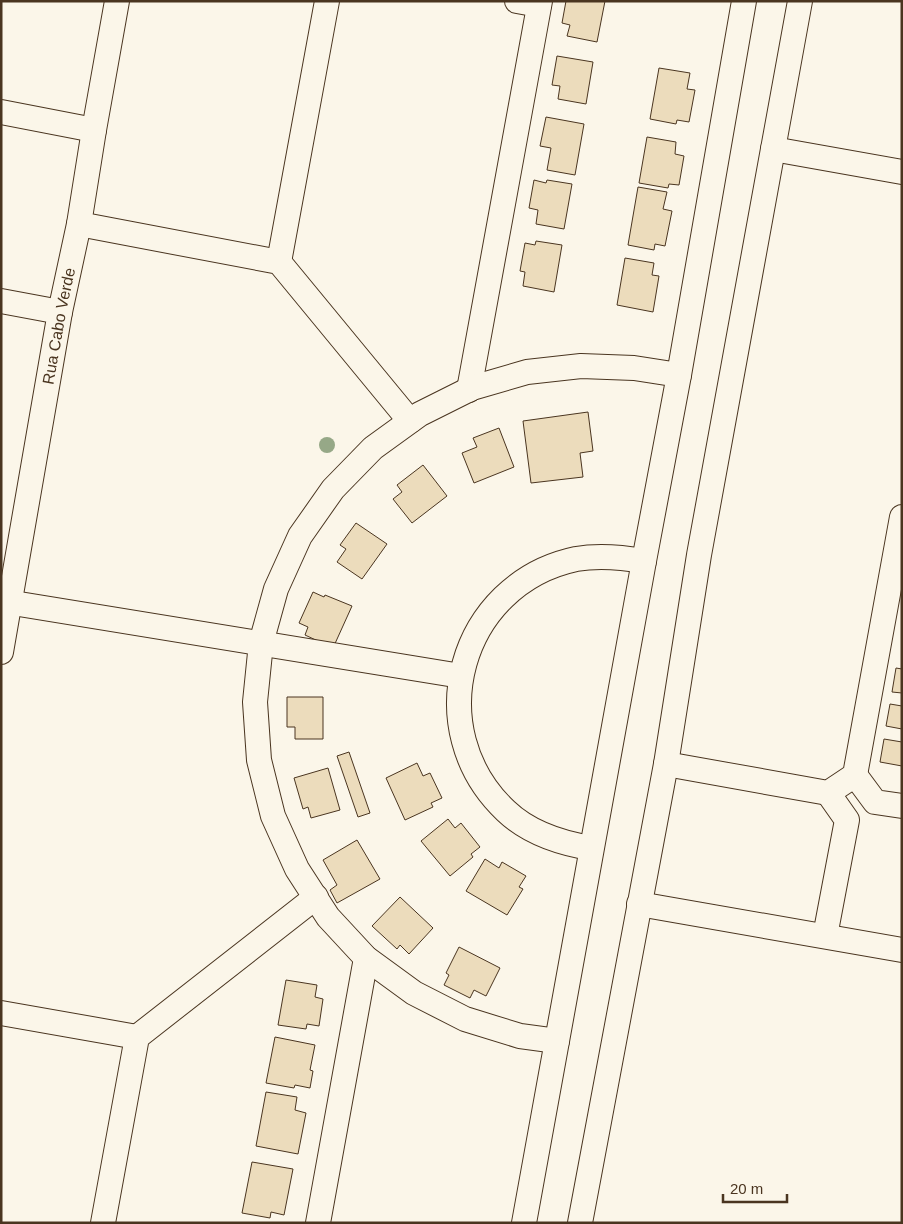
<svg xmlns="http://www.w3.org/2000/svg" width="903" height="1224" viewBox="0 0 903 1224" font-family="Helvetica,sans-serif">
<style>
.building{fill:#ecdcbc;stroke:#4a3520}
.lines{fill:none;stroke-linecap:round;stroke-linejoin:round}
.minor-casing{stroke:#4a3520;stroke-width:26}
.minor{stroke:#fbf6e9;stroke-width:24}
.tree{fill:#96a887}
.labels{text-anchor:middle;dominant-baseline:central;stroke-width:4;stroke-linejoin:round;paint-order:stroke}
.street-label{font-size:16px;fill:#4a3520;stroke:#fbf6e9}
</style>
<rect width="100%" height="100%" fill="#fbf6e9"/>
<path class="building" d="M566,1h39l-8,41 -30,-6 3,-11 -8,-2z
M557,56l36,6 -7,42 -28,-5 2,-13 -8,-1z
M659,68l31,5 -3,16 8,1 -6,32 -12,-2 -1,4 -26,-5z
M546,117l38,7 -9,51 -28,-5 4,-22 -11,-2z
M647,137l29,5 -1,12 9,2 -5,29 -10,-1 -1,4 -29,-5z
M534,180l12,3 1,-3 25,4 -8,45 -28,-5 2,-14 -9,-2z
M638,187l29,5 -4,17 9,2 -7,35 -10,-2 -1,6 -26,-5z
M536,241l26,4 -8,47 -31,-6 2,-14 -5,-1 5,-28 10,2z
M625,258l29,5 -2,12 7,1 -6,36 -36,-7z
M588,412l5,39 -13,2 3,24 -52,6 -8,-62z
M499,428l15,39 -40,16 -12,-30 15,-6 -4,-9z
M423,465l24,31 -35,27 -19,-24 9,-7 -5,-7z
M356,523l31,21 -25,35 -25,-17 9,-13 -6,-4z
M313,592l11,5 1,-2 27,11 -19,42 -28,-13 3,-8 -9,-4z
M896,668l6,1v24l-10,-1z
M287,697h36v42h-28v-12h-8z
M890,704l12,2v23l-16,-3z
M884,739l18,3v24l-22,-4z
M349,752l21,61 -12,4 -21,-61z
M417,763l6,13 7,-3 12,25 -11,5 2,4 -28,13 -19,-42z
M328,768l12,42 -29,8 -3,-11 -5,2 -9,-31z
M448,819l7,9 6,-5 19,24 -9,7 2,3 -23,19 -29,-35z
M357,840l23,39 -43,24 -7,-13 7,-5 -14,-25z
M485,859l14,9 3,-6 24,14 -7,11 4,2 -16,26 -41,-24z
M400,897l33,31 -24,26 -9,-9 -3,4 -25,-23z
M459,947l41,21 -14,28 -12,-6 -4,8 -26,-13 5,-10 -3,-2z
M286,980l31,5 -2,12 8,2 -4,27 -12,-2 -1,5 -28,-4z
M275,1037l40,8 -5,25 3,1 -3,17 -15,-3 -1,3 -28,-5z
M266,1092l31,5 -2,13 11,3 -8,41 -42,-8z
M252,1162l41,7 -9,46 -13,-3 -1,6 -28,-5z"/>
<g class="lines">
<g class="minor-casing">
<g id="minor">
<path d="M517,1l22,4"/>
<path d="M1,112l93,18"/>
<path d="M773,149l129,23"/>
<path d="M79,224l200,38 131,159"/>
<path d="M279,262l48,-261"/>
<path d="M1,301l59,11"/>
<path d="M469,390l71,-389"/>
<path d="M1,601l460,75"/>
<path id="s1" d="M1,652l59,-340 19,-88 15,-94 23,-129"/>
<path d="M666,764l162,29 27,-18 47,-258"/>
<path d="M855,775l20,27 27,4"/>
<path d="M591,848c-31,-5 -62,-15 -85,-37 -87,-82 -47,-227 70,-252 22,-4 45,-2 68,2"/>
<path d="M639,904l263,46"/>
<path d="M825,936l22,-116 -19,-27"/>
<path d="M1,1013l136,24"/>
<path d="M557,1041l-37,-5 -55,-17 -51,-26 -48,-35 -38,-41 -31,-48 -24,-53 -14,-56 -4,-58 6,-59 15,-54 24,-53 33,-47 40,-41 47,-34 52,-26 55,-16 54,-6 53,2 45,7"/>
<path d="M103,1223l34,-186 179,-140"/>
<path d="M318,1223l48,-265"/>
<path d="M524,1223l120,-662 35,-186 65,-374"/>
<path d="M580,1223l86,-459 33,-209 101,-554"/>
</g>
</g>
<use href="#minor" class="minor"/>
</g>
<circle class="tree" cx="327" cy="445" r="8"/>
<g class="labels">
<g class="street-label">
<text stroke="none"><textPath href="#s1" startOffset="331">Rua Cabo Verde</textPath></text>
</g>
</g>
<rect width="903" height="1224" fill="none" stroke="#4a3520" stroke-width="5"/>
<path d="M723 1194v8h64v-8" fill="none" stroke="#4a3520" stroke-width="2.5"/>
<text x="730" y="1194" font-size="15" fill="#4a3520" stroke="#fbf6e9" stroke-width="4" paint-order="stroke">20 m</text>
</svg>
